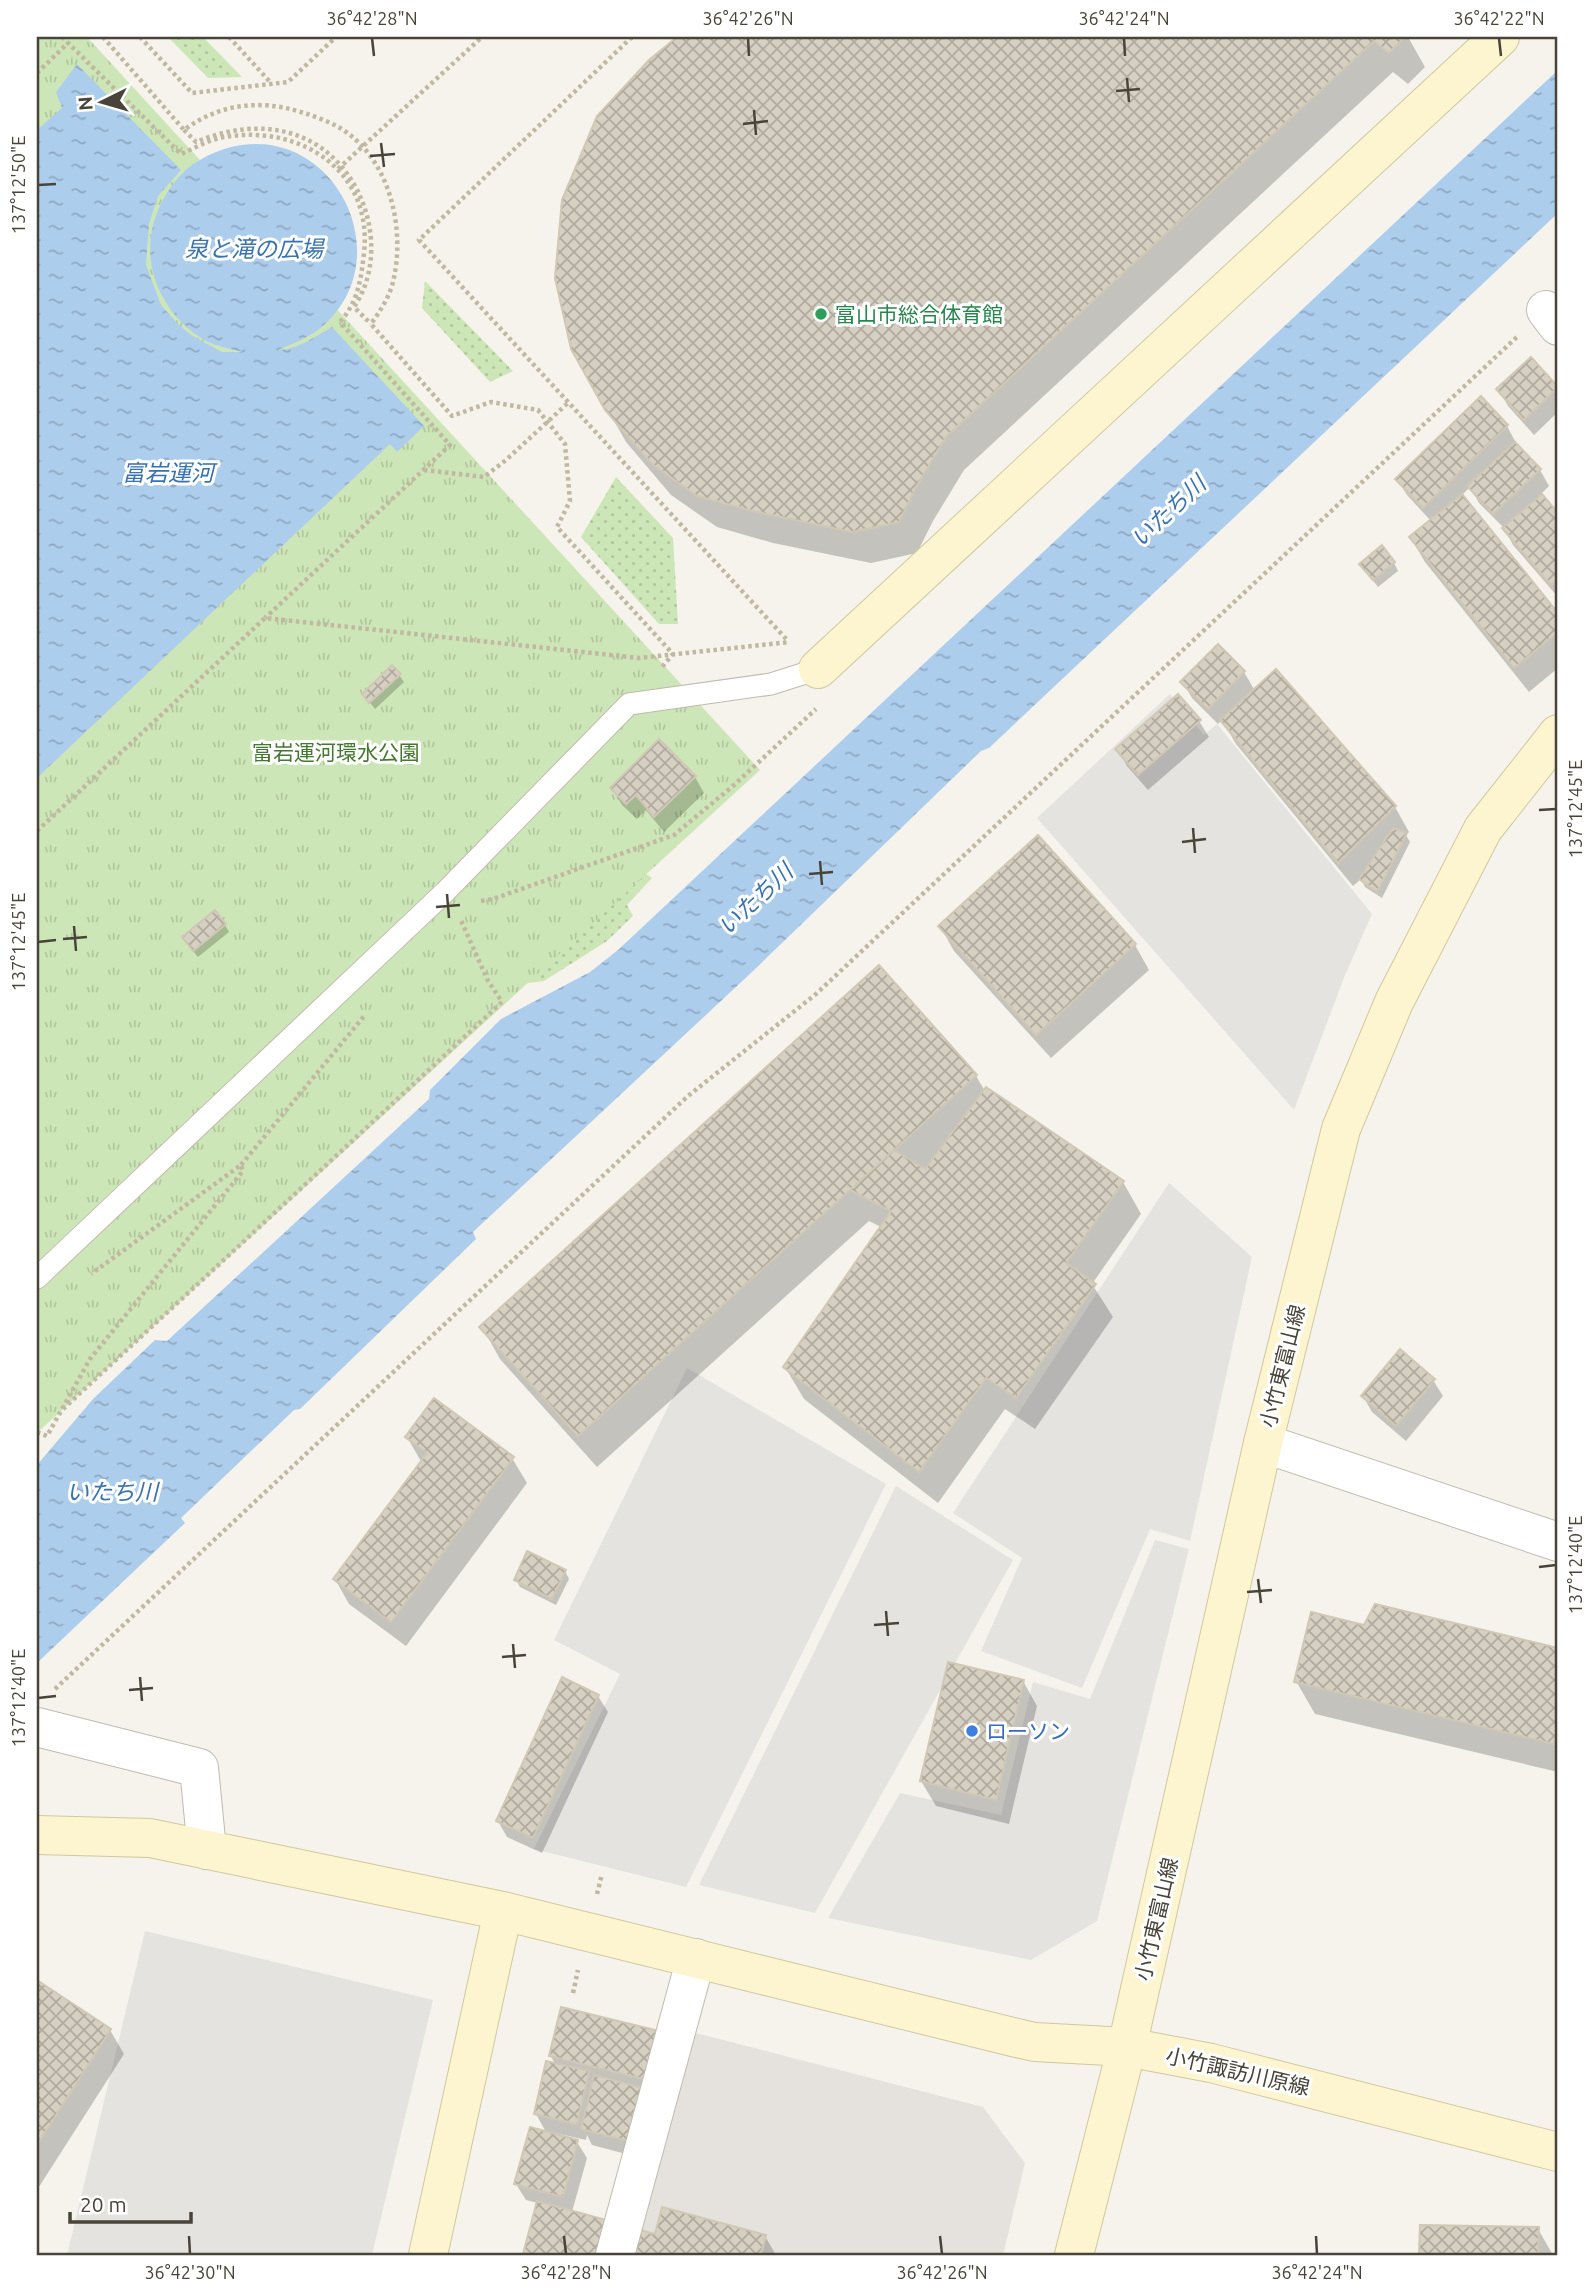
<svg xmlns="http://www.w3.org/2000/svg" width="1595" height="2292" viewBox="0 0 1595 2292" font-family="Ubuntu,'Noto Sans JP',sans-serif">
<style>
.industrial{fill:#e5e2dd}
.grass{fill:url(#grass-dots)}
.park{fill:url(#park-tufts)}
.parking{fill:#e4e3e0}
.water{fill:url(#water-ripples)}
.shadow{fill:#0003}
.building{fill:url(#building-cross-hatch);stroke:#d0c8b5;stroke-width:2}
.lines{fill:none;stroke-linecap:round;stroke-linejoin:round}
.lane-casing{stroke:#c0bbaf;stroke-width:23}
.street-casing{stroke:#c0bbaf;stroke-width:40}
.secondary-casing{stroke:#d1c89e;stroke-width:40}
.path{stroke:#c1b8a1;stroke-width:4.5;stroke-dasharray:3.5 3.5;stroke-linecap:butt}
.lane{stroke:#fff;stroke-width:21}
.street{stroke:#fff;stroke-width:38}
.secondary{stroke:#fcf5cf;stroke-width:38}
.path-bridge{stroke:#c1b8a1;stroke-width:4.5;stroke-dasharray:3.5 3.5;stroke-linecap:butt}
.ticks{fill:none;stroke:#49443a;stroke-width:2.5}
.leisure-dot{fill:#2e9e5b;stroke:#fff;stroke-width:2.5}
.shop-dot{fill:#3f7fe0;stroke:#fff;stroke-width:2.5}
.labels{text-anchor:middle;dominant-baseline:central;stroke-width:6;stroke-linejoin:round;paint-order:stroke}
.leisure-label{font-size:21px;fill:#27864d;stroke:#fff;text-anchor:start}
.park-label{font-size:21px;fill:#44782f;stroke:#fff}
.street-label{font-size:21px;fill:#49443a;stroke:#fff}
.shop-label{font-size:21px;fill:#366cbe;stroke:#fff;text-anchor:start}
.water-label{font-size:23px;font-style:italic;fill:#3872b0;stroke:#fff}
.neatline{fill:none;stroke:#49443a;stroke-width:2.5}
.ticks-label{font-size:18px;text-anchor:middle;fill:#49443a}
</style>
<defs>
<pattern id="grass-dots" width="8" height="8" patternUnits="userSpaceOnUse" patternTransform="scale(1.75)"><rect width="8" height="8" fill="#cde6b7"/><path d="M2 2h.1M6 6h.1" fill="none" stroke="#b2c69e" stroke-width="1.8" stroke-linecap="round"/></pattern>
<pattern id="park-tufts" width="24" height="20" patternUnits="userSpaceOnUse" patternTransform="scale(1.75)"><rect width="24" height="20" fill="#cde6b7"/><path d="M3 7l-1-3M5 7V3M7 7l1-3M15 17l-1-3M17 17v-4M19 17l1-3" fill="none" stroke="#b2c69e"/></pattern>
<pattern id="water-ripples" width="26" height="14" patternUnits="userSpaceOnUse" patternTransform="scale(1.75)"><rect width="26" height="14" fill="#adcded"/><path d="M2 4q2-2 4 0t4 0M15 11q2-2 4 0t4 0" fill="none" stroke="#8fa8c1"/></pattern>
<pattern id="building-cross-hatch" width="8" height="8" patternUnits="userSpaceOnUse" patternTransform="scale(1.75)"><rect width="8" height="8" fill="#d6d0c2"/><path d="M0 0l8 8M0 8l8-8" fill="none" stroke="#b0aa9f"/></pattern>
</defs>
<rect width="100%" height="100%" fill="#f5f3ec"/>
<path class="industrial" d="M688,2031l295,76 42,56 -22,92h-376z"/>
<path class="grass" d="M168,37h35l39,40 -34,1z
M425,281l88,90 -23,11 -68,-74z
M616,477l57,61 5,86h-19l-78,-87z
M643,872l9,6 -25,27 6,11 -26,25 -63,40 -31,4z"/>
<path class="park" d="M37,37h50l673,733 -723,663z"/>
<path class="parking" d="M1170,694l34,41 13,-11 155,190 -27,61 -51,135 -257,-292z
M1169,1183l83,74 -62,284 -40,-12 -68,159 -101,-37 41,-93 -69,-45z
M687,1368l199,116 -200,403 -152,-38 86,-175 -66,-34z
M896,1486l117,74 -198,353 -116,-28z
M1155,1540l34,9 -92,372 -66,39 -203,-42 72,-125 101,22 32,-133 57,17z
M145,1931l288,69 -61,255h-305z"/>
<path class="water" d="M77,64l104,106 -23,26 -9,28 -3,41 15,40 16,18 14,12 31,17h21c-11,-3 -24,-5 -35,-10 -29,-16 -49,-42 -56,-74 -6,-30 3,-61 22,-85 14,-19 35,-30 57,-36 102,-25 170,108 93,178 -13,12 -30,18 -46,25 19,0 38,-14 54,-23l92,99 -27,26 -7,-8 -353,334v-648l25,-22 -6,-16z
M1558,70v143l-569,535 -8,3 -229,221 -279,260 3,7 -176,170 -6,1 -113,108 4,5 -148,140v-198l56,-66 62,-59 12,1 262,-242 1,-9 71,-71 89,-47 28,-22z"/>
<path class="shadow" d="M680,37h728l17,30 -17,17 -15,-12 -429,398 -31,51 -16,32 -46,10 -98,-20 -56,-16 -46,-32 -45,-53 -53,-94 77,-287z
M1531,359l27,31v22l-24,23 -26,-29 -9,-16z
M1481,399l26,27 9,17 -1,1 25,26 9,16 -9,9 18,20v82l-45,-52 -9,-17 -25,-25 -9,-16 -9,9 97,120v52l-29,24 -104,-130 -14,-24 20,-17 -24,-26 -10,-16z
M1394,563l4,8 -20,16 -12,-16z
M1244,672l11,19 21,-19 119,135 14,25 -3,3 4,7 -28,56 -17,-11 -4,-8 -8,7 -117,-142 -14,-24 -4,4 -26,-26 -9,-16z
M399,675l5,7 -29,27 -11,-14z
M1199,721l10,16 -61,53 -21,-24 -9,-16z
M695,777l9,16 -40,39 -18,-22 -9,9 -15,-14 -10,-17z
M1038,838l97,107 14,25 -98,88 -97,-107 -14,-25z
M225,925l4,7 -31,25 -10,-12z
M976,1076l9,15 138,91 18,32 -49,70 21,33 -78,112 -30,-20 -67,94 -134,-104 -19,-32 96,-140 -12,-6 -272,246 -97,-108 -18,-32z
M1433,1380l10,16 -37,45 -34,-29 -9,-16z
M407,1437l105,21 15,25 -121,163 -57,-42 -14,-25 87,-116z
M565,1571l4,8 -13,26 -36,-18 -4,-7z
M1376,1606l182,44v122l-243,-58 -19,-33 69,-54z
M1023,1681l14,25 -28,118 -73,-18 -15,-25z
M598,1696l10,16 -66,141 -35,-16 -9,-16z
M37,1982l73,48 14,24 -87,136z
M658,2033l-17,125 -49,-13 -5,-10 -1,5 -31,-7v3l22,6 10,16 -15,54 38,43h-85l13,-52 -12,-3 -10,-16 31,-50 -11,-20 20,-49 -6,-10z
M1421,2226l117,3 15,26h-132z
M641,2232l16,4h108l11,19h-141z"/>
<path class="building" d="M677,37h728l-16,16 -15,-12 -428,396 -31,52 -16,33 -47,10 -99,-21 -56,-15 -46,-33 -46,-53 -34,-61 -16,-71 7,-78 35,-84 52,-56z
M1531,357l27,30 -34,33 -28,-31z
M1481,396l27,29 -85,83 -28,-29z
M1515,442l26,27 -48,45 -26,-28z
M1462,494l96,119v19l-44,36 -105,-131z
M1542,494l16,19v66l-7,6 -49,-57z
M1382,545l13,17 -22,18 -14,-16z
M1218,644l27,27 -37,38 -28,-27z
M392,665l9,9 -32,29 -7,-9z
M1276,669l120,137 -58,57 -118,-143z
M1178,694l23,26 -63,55 -23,-26z
M659,739l37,37 -42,41 -18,-22 -10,9 -16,-16z
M1393,828l14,5 -30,59 -18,-13z
M1038,835l98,109 -100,91 -98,-109z
M215,910l11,14 -33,27 -11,-14z
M879,965l98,110 -399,361 -99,-109z
M986,1087l138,94 -58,82 30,21 -80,114 -30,-20 -67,94 -136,-105 108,-156 -41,-21 44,-40 31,19z
M1400,1349l35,30 -39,47 -35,-30z
M434,1398l80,59 -123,165 -58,-43 94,-126 -22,-16z
M527,1551l39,19 -14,29 -38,-19z
M1375,1604l183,44v78l-4,18 -260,-62 17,-70 53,13z
M948,1662l76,18 -28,120 -76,-19z
M562,1677l37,18 -66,143 -37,-17z
M37,1980l74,49 -74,116z
M561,2007l98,24 -11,49 -99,-24z
M546,2061l43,10 -12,53 -43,-10z
M594,2075l52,14 -14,53 -51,-13z
M530,2127l48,13 -15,57 -49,-13z
M537,2201l69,19 -9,35 -74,-1z
M662,2207l104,28 -5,20h-128l7,-25 15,4z
M1420,2225l119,2 -1,28h-119z"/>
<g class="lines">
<g class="lane-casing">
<path id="lane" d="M37,1278l408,-386 184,-188 142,-20 47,-15"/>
</g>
<g class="street-casing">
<path id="street" d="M1546,310l12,16
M1263,1443l295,99
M37,1727l162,41 8,82
M615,2255l81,-297"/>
</g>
<g class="secondary-casing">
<path id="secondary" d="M818,669l682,-632
M37,1835l113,3 353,73 518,128 14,3 92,5 84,16 347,89
M428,2255l75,-344
M1074,2255l53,-208 136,-604 78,-314 53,-127 89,-173 75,-95"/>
</g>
<path class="path" d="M62,37l119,117c14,-6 29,-15 44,-17 76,-13 148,34 139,116 -3,26 -6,49 -24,69l110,123 -185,173
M103,37l81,93c35,-26 75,-31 117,-18 13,4 27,9 39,16 50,30 66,101 53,154 -4,16 -13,29 -22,42l81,92 39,-14 47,8 27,34 5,57 -13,26 116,127 -11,13
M140,37l52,56 96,-11 48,-45
M229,37l42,46
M632,37l-213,203 369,401
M37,73l31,-30
M338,169l144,-132
M424,470l60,7 22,-17 63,-58
M37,831l228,-213 374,40 151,-16
M481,901l12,-2 181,-64 60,-50 82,-76
M241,1165l124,-150
M63,1409l439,-407 -15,-23 -27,-61
M37,1432l10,4 43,-77 153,-188 -2,-6 -150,109
M55,1689l633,-593 128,-102 702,-658
M597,1894l5,-20
M573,1993l5,-23"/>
<use href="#lane" class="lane"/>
<use href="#street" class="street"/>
<use href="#secondary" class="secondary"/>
<path class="path-bridge" d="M184,130l12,12c36,-15 77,-20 114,-1 57,30 80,113 44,166l17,17"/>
</g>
<path class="ticks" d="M372,38l2,18M748,38l1,18M1124,38l1,18M1499,38l2,18M1127,78l2,24M1116,91l24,-2M754,110l2,25M743,124l25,-3M381,143l3,24M370,156l25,-2M38,185l18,-1M1539,810l17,-1M1193,828l2,25M1182,842l24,-3M820,861l2,24M809,874l24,-2M447,894l2,24M436,907l24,-2M74,926l2,25M63,939l24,-2M38,942l18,-2M1539,1567l17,-2M1258,1579l3,24M1247,1592l25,-2M886,1611l2,25M874,1625l25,-2M513,1644l2,24M502,1657l24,-2M140,1677l2,24M129,1690l24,-2M38,1698l18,-2M189,2236l1,18M564,2236l2,18M940,2236l2,18M1316,2236l1,18"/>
<circle class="leisure-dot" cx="821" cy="314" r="7"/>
<circle class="shop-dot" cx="972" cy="1731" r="7"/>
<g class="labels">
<g class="leisure-label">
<text x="835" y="314">富山市総合体育館</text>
</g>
<g class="park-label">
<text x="336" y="752">富岩運河環水公園</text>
</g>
<g class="street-label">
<text transform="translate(1282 1366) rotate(-76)">小竹東富山線</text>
<text transform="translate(1156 1919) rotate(-77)">小竹東富山線</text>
<text transform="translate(1238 2071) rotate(13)">小竹諏訪川原線</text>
</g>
<g class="shop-label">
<text x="986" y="1731">ローソン</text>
</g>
<g class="water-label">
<text x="254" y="248">泉と滝の広場</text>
<text x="168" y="472">富岩運河</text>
<text transform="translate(1168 511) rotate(-43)">いたち川</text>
<text transform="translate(755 899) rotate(-43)">いたち川</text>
<text x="112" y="1491">いたち川</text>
</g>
</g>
<rect width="1595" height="2292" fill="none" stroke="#ffffff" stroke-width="77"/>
<g transform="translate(102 102) rotate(265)" stroke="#ffffff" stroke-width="5" paint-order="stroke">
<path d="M0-5L12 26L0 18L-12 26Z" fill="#49443a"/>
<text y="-10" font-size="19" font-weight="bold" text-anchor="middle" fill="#49443a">N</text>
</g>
<path d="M70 2212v10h121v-10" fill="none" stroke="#49443a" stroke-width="3.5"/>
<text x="80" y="2212" font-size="21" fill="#49443a" stroke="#ffffff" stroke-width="5" paint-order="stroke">20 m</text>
<rect x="38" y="38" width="1518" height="2216" class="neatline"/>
<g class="ticks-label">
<text x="372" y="25">36°42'28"N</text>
<text x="748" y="25">36°42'26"N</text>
<text x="1124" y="25">36°42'24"N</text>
<text x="1499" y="25">36°42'22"N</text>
<text transform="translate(19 185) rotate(-90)" y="6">137°12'50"E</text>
<text transform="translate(1576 809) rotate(-90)" y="6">137°12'45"E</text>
<text transform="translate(19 942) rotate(-90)" y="6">137°12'45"E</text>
<text transform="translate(1576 1565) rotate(-90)" y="6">137°12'40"E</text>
<text transform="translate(19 1698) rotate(-90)" y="6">137°12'40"E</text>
<text x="190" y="2279">36°42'30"N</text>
<text x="566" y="2279">36°42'28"N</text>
<text x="942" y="2279">36°42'26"N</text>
<text x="1317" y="2279">36°42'24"N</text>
</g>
</svg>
